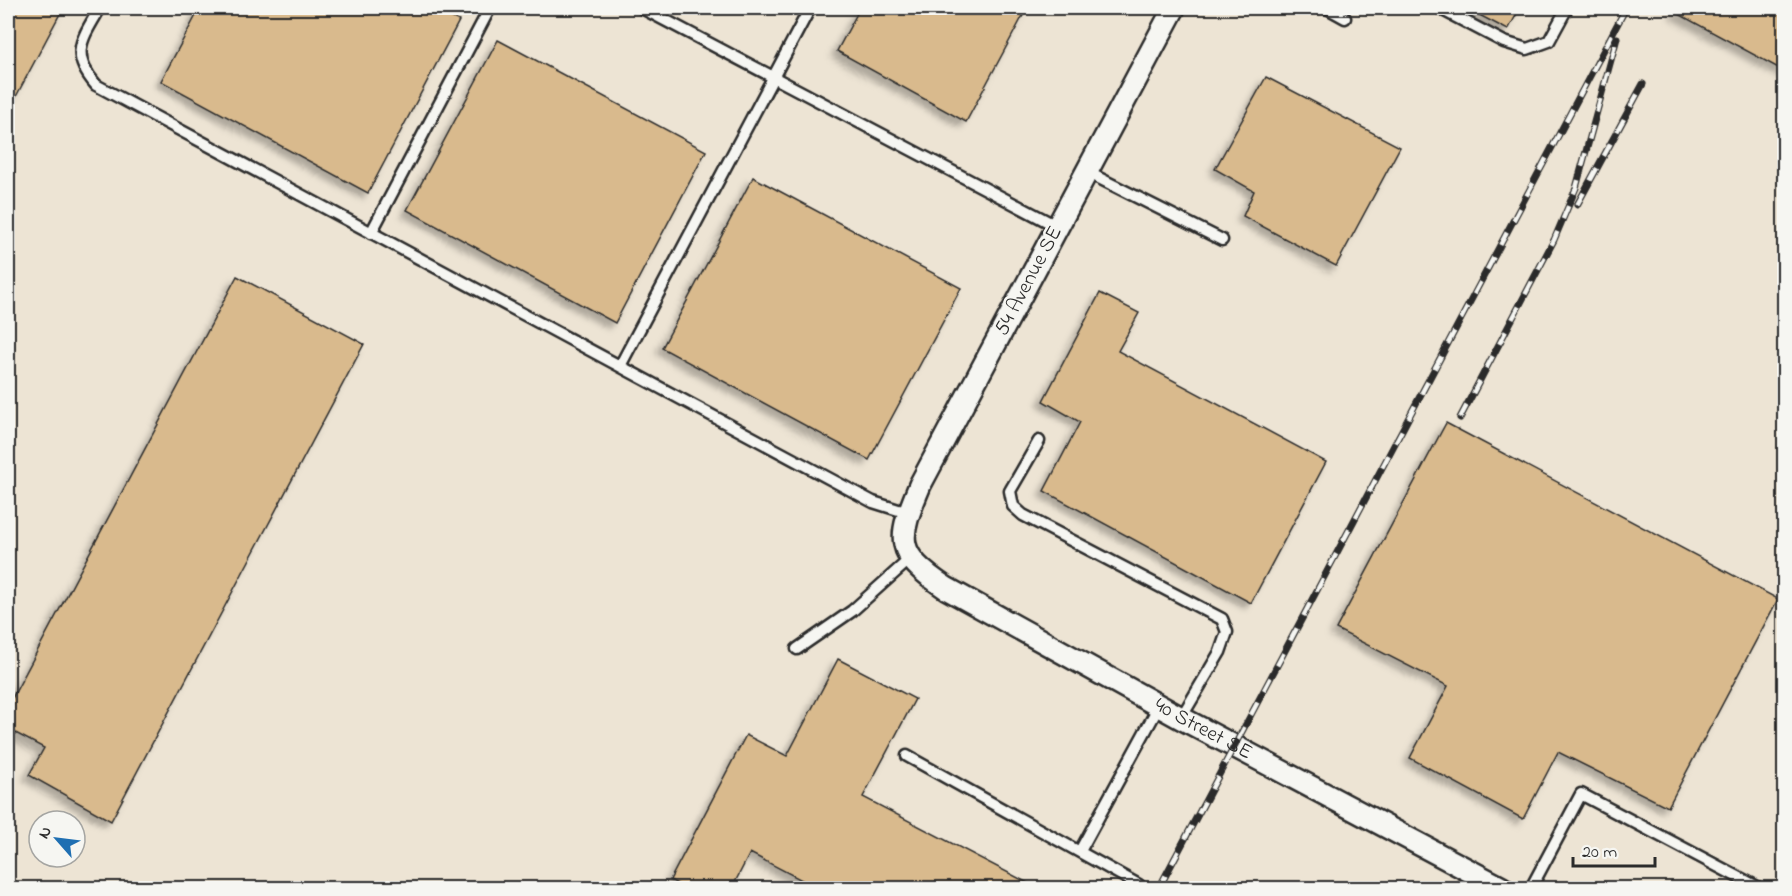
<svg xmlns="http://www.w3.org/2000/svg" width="1792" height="896" viewBox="0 0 1792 896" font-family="'Indie Flower',sans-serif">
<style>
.built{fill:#ede4d4;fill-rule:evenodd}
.building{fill:#d9ba8d;stroke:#2b2b2b;stroke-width:1.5;filter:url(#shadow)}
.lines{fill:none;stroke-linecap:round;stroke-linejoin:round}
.lane-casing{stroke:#2b2b2b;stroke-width:15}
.street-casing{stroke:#2b2b2b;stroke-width:26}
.lane{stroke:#f6f6f2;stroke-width:10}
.street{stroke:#f6f6f2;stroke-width:21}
.rail-casing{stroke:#2b2b2b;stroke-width:7}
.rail{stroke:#f6f6f2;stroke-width:4.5;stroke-dasharray:14;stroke-linecap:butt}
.labels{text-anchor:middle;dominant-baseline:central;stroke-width:5;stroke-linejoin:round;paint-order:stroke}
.street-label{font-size:21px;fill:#2b2b2b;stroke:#f6f6f2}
</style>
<defs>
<filter id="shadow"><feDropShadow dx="-5.5" dy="5.5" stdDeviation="3" flood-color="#0004"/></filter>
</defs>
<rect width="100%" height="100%" fill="#f6f6f2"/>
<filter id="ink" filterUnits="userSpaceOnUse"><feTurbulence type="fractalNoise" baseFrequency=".0167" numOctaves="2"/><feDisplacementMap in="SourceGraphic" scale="12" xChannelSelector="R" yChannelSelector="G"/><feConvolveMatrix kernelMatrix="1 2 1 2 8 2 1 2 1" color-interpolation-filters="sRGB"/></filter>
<g filter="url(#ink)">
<path class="built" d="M8,8h1776v880h-1776zM39,821h36v36h-36z"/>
<path class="building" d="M8,8h55l-52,98 -3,-2z
M200,8h233l26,13 -91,172 -207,-112z
M860,8h167l-61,114 -129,-71z
M1466,8h54l-12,22z
M1677,8h107v63l-109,-59z
M498,40l208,111 -91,172 -208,-113z
M1266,77l134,70 -64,119 -93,-50 11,-25 -39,-22z
M753,177l208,111 -92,172 -207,-112z
M237,276l127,68 -253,477 -82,-46 15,-27 -36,-19v-23z
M1100,293l39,20 -21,38 208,111 -75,141 -207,-112 36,-69 -37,-21z
M1446,423l332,176 -110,208 -110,-55 -35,67 -113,-61 38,-72 -112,-57z
M838,659l77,40 -52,98 165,86 -3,5h-208l-67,-35 -18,35h-47l-15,-8 76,-145 41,21z"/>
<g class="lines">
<g class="lane-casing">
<path id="lane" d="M100,8c-18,31 -31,46 -4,77l777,417 35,11
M642,8l416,219
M1327,8l18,10
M1439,8l65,34 23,7 22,-8 18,-33
M1087,172l135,68
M371,233l119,-225
M620,366l190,-358
M1039,441l-29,50 3,15 10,9 199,104 5,13 -7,20 -39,66
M797,649l55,-38 58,-52
M907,756l232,129
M1080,851l79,-145
M1531,888l50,-94 178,94"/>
</g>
<g class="street-casing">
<g id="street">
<path id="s1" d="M1174,8l-254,477c-23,55 -26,68 26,103l235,130 321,170"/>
</g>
</g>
<use href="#lane" class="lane"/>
<use href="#street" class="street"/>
<g class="rail-casing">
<path id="rail" d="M1577,205l66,-121
M1460,418l94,-178 22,-52 41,-150
M1159,888l467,-880"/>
</g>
<use href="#rail" class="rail"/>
</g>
</g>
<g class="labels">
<g class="street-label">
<text transform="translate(1029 281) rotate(-62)">54 Avenue SE</text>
<text stroke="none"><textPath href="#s1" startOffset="957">40 Street SE</textPath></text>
</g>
</g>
<rect width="1792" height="896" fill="none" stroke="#f6f6f2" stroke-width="30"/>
<rect x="15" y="15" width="1762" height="866" fill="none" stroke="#2b2b2b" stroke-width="2" filter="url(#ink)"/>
<g transform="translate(57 839) rotate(298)"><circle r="28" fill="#f6f6f2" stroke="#a5a5a2" stroke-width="1.5"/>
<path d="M0-4.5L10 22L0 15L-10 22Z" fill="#1f6fb2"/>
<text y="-9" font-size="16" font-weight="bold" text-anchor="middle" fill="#2b2b2b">N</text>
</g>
<path d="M1573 857v9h82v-9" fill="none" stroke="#2b2b2b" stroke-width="3"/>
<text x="1582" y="857" font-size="18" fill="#2b2b2b" stroke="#f6f6f2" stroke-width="4.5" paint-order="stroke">20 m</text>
</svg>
